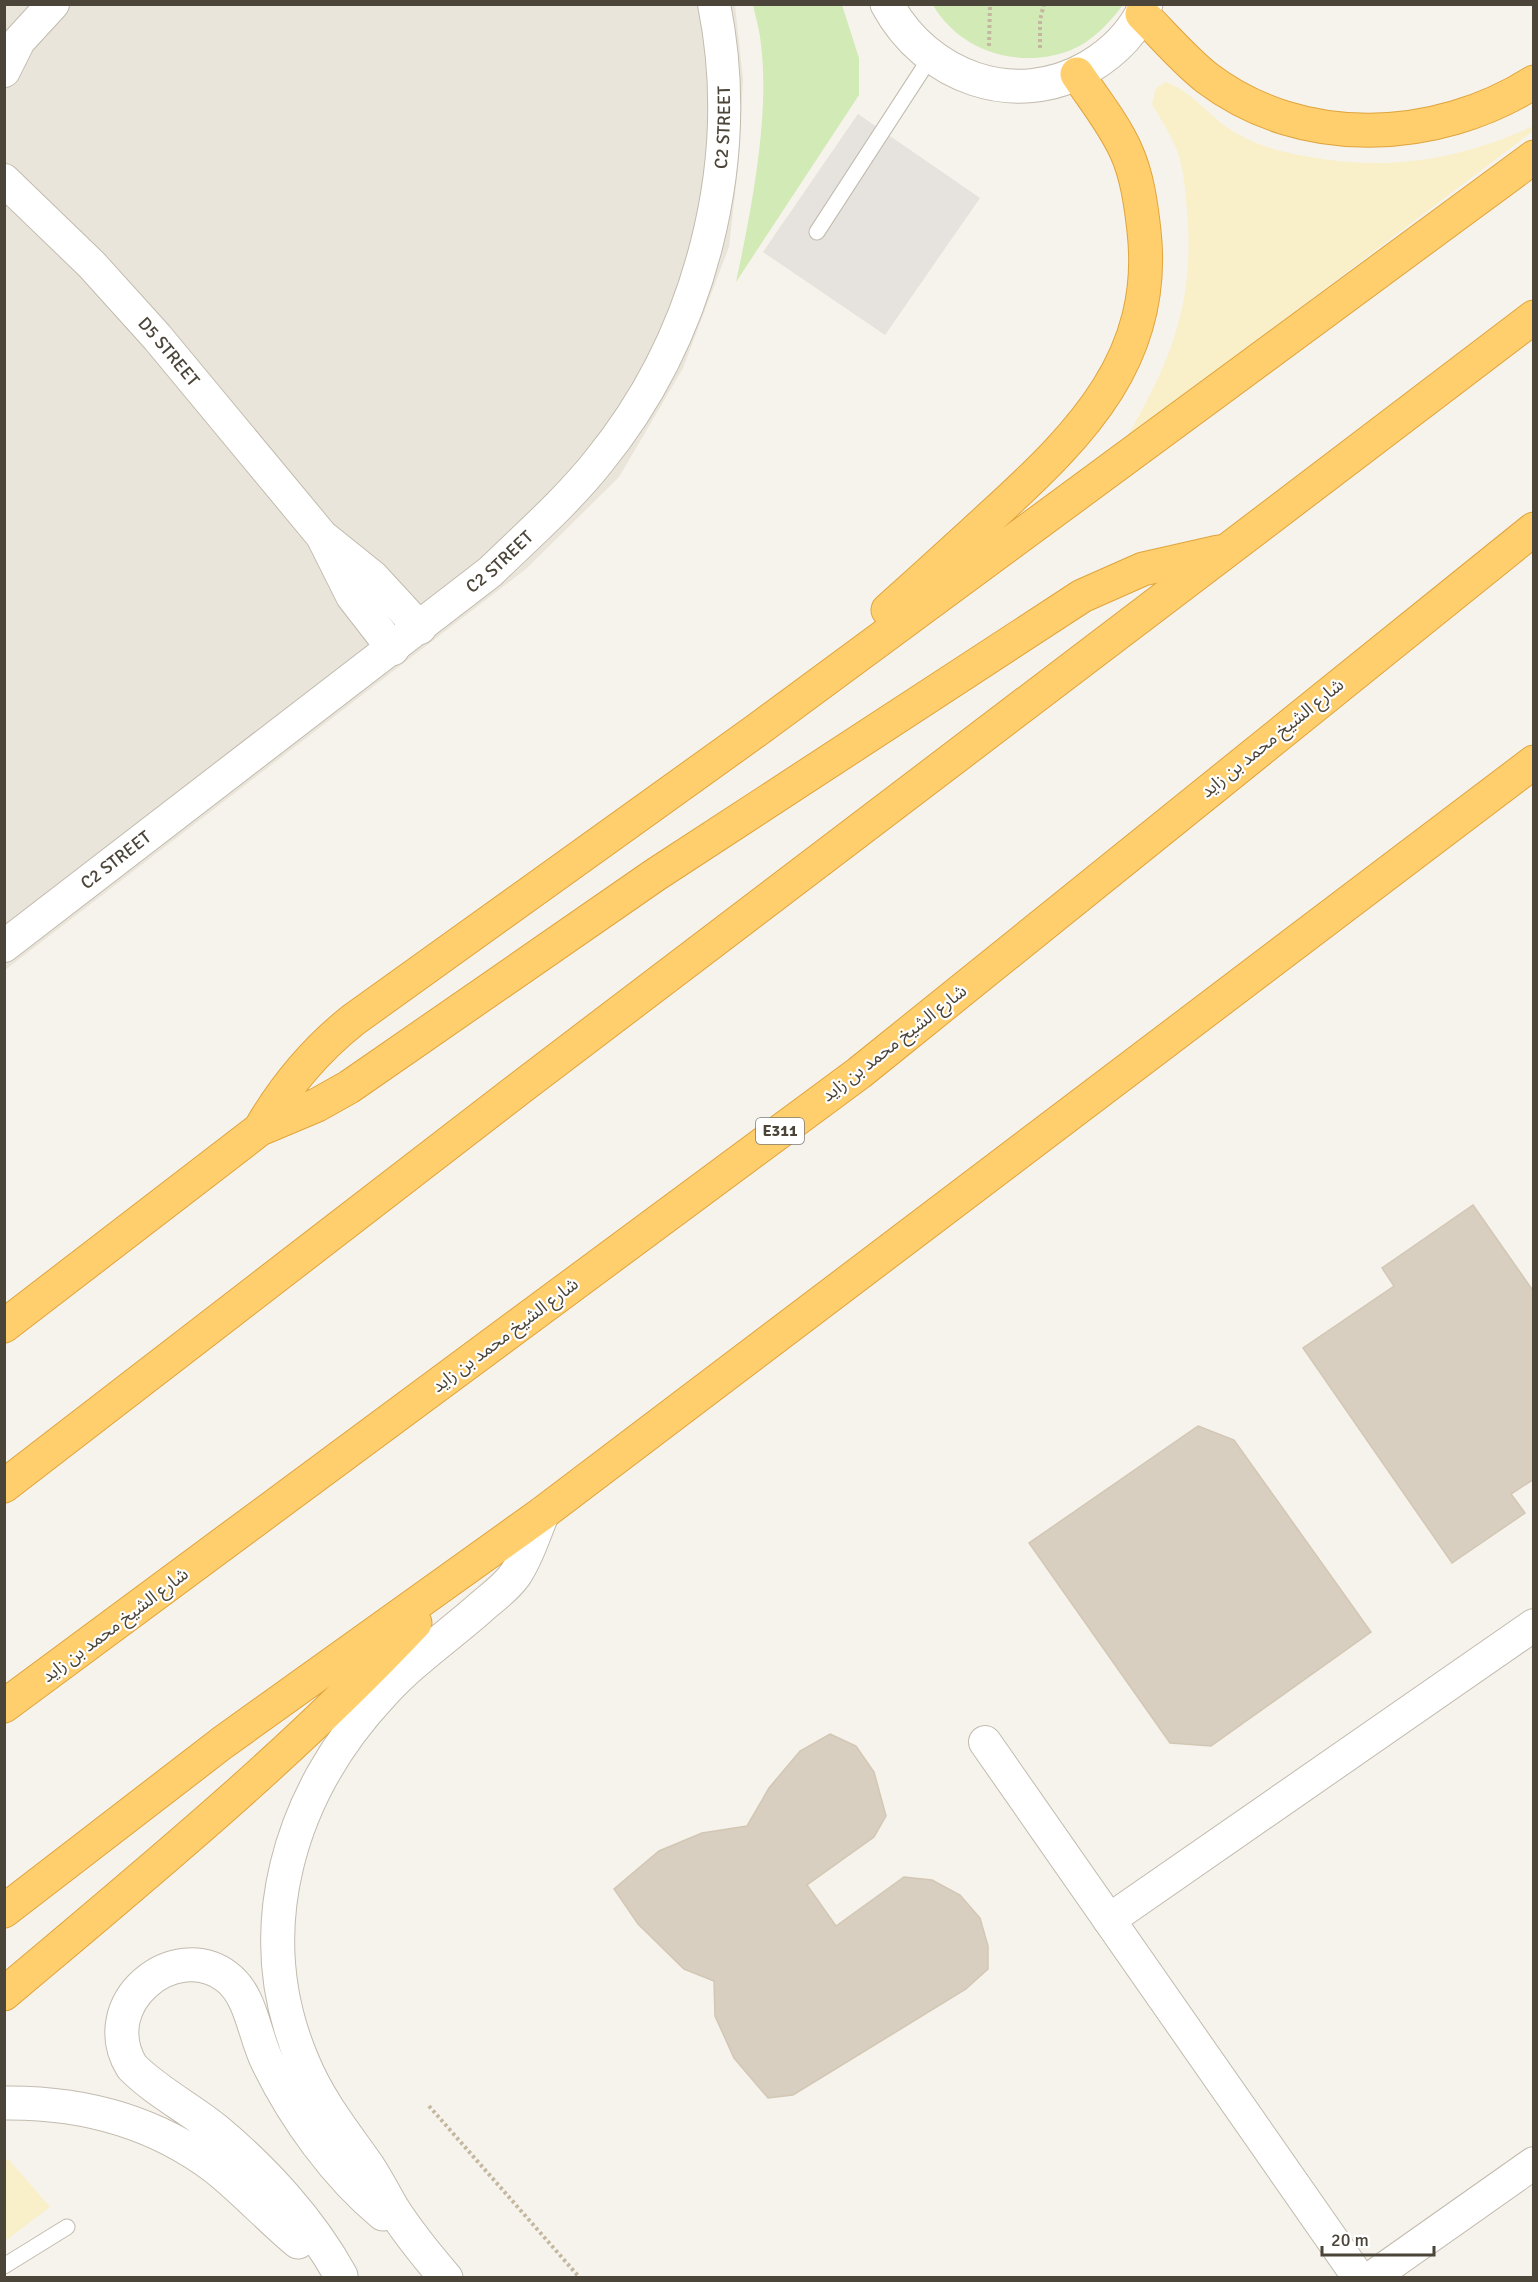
<svg xmlns="http://www.w3.org/2000/svg" width="1538" height="2282" viewBox="0 0 1538 2282" font-family="Signika,'Noto Sans Arabic',sans-serif">
<style>
.residential{fill:#eae5da}
.industrial{fill:#e6e2dd}
.green{fill:#d2eab5}
.sand{fill:#f9efc9}
.building{fill:#d8cfc1;stroke:#d3c7b4;stroke-width:1.5}
.lines{fill:none;stroke-linecap:round;stroke-linejoin:round}
.service-casing{stroke:#c2bbae;stroke-width:17}
.minor-casing{stroke:#c2bbae;stroke-width:34}
.tertiary-casing{stroke:#c2bbae;stroke-width:35}
.motorway-casing{stroke:#e0a43c;stroke-width:35}
.path{stroke:#c4b79f;stroke-width:4;stroke-dasharray:3 3;stroke-linecap:butt}
.service{stroke:#fff;stroke-width:15}
.minor{stroke:#fff;stroke-width:32}
.tertiary{stroke:#fff;stroke-width:33}
.motorway{stroke:#ffcf6e;stroke-width:33}
.labels{text-anchor:middle;dominant-baseline:central;stroke-width:4.5;stroke-linejoin:round;paint-order:stroke}
.shield{fill:#fff;stroke:#817c74;stroke-width:1.5}
.shield-label{font-size:16px;font-weight:bold;fill:#4b4439}
.street-label{font-size:18px;fill:#4b4439;stroke:#fff}
</style>
<rect width="100%" height="100%" fill="#f6f3ec"/>
<path class="residential" d="M5,5h730l8,74 -4,80 -10,88 -46,121 -64,109 -93,92 -521,401z"/>
<path class="industrial" d="M858,114l122,84 -95,137 -122,-83z"/>
<path class="green" d="M753,5h89l17,53v37l-123,187c15,-70 34,-166 25,-237 -1,-13 -5,-27 -8,-40z
M933,5h190c-14,18 -30,36 -52,45 -50,20 -111,2 -138,-45z"/>
<path class="sand" d="M1166,82c29,11 43,36 70,51 21,13 46,19 69,23 80,16 155,4 228,-30v5l-408,309c46,-78 70,-137 62,-229 -2,-21 -3,-43 -11,-63 -6,-15 -16,-30 -24,-44l4,-16z
M4,2159l5,1 41,47 -45,34z"/>
<path class="building" d="M1473,1205l61,87v187l-23,15 14,19 -73,50 -149,-215 91,-62 -12,-18z
M1198,1426l36,14 137,192 -160,114 -41,-3 -141,-200z
M830,1734l26,12 18,26 12,44 -12,21 -67,48 29,41 68,-49 28,3 28,15 20,23 8,28v23l-22,20 -173,106 -25,3 -34,-40 -19,-42 -1,-35 -30,-12 -46,-45 -24,-35 45,-38 43,-18 45,-7 22,-38 31,-37z"/>
<g class="lines">
<g class="service-casing">
<path id="service" d="M817,232l113,-174
M4,2266l63,-39"/>
</g>
<g class="minor-casing">
<g id="minor">
<path d="M4,71l15,-30 34,-37"/>
<path id="s1" d="M4,180l88,85 65,72 165,199 51,41 47,51"/>
<path d="M324,540l28,56 41,53"/>
<path id="s2" d="M4,946l486,-374c37,-36 76,-70 108,-110 102,-125 148,-299 116,-458"/>
<path d="M985,1742l374,536"/>
<path d="M1109,1920l425,-295"/>
<path d="M1371,2278l163,-115"/>
</g>
</g>
<g class="tertiary-casing">
<path id="tertiary" d="M887,4c39,73 128,106 202,63 25,-15 46,-36 57,-63
M4,2103c78,-1 150,18 212,65 29,23 54,51 82,74
M341,2276c-30,-55 -77,-106 -125,-146 -27,-22 -59,-38 -84,-63 -39,-64 43,-130 95,-90 25,19 27,59 41,86 27,55 68,112 115,151
M446,2278c-19,-22 -37,-44 -53,-69 -8,-14 -16,-29 -25,-43 -24,-34 -49,-65 -65,-104 -56,-131 -14,-269 80,-369 28,-31 64,-56 96,-84 12,-11 26,-20 36,-34 13,-19 19,-42 28,-62"/>
</g>
<g class="motorway-casing">
<path id="motorway" d="M1142,14c21,21 42,46 65,64 95,72 229,66 327,4
M888,610c36,-32 72,-65 108,-98 86,-79 162,-155 148,-281 -3,-27 -7,-56 -18,-80 -12,-27 -33,-53 -49,-77
M260,1129c25,-43 54,-78 93,-109l404,-290 777,-573
M4,1326l256,-197 57,-24 32,-18 306,-212 427,-279 61,-27 75,-17
M4,1486l516,-398 1014,-771
M4,1706l855,-633 675,-544
M4,1911l218,-168 321,-230 991,-751
M4,1994c141,-119 285,-237 411,-371"/>
</g>
<path class="path" d="M989,46l1,-42
M1040,48v-28l4,-16
M429,2106l151,172"/>
<use href="#service" class="service"/>
<use href="#minor" class="minor"/>
<use href="#tertiary" class="tertiary"/>
<use href="#motorway" class="motorway"/>
</g>
<g class="labels">
<rect class="shield" x="756" y="1118" width="48" height="26" rx="4.5"/>
<g class="shield-label">
<text x="780" y="1131">E311</text>
</g>
<g class="street-label">
<text stroke="none"><textPath href="#s2" startOffset="1131">C2 STREET</textPath></text>
<text stroke="none"><textPath href="#s1" startOffset="238">D5 STREET</textPath></text>
<text stroke="none"><textPath href="#s2" startOffset="627">C2 STREET</textPath></text>
<text transform="translate(1272 738) rotate(-39)">شارع الشيخ محمد بن زايد</text>
<text stroke="none"><textPath href="#s2" startOffset="141">C2 STREET</textPath></text>
<text transform="translate(894 1043) rotate(-38)">شارع الشيخ محمد بن زايد</text>
<text transform="translate(505 1335) rotate(-37)">شارع الشيخ محمد بن زايد</text>
<text transform="translate(115 1625) rotate(-37)">شارع الشيخ محمد بن زايد</text>
</g>
</g>
<rect width="1538" height="2282" fill="none" stroke="#4b4439" stroke-width="12"/>
<path d="M1322 2246v9h112v-9" fill="none" stroke="#4b4439" stroke-width="3"/>
<text x="1331" y="2246" font-size="18" fill="#4b4439" stroke="#ffffff" stroke-width="4.5" paint-order="stroke">20 m</text>
</svg>
